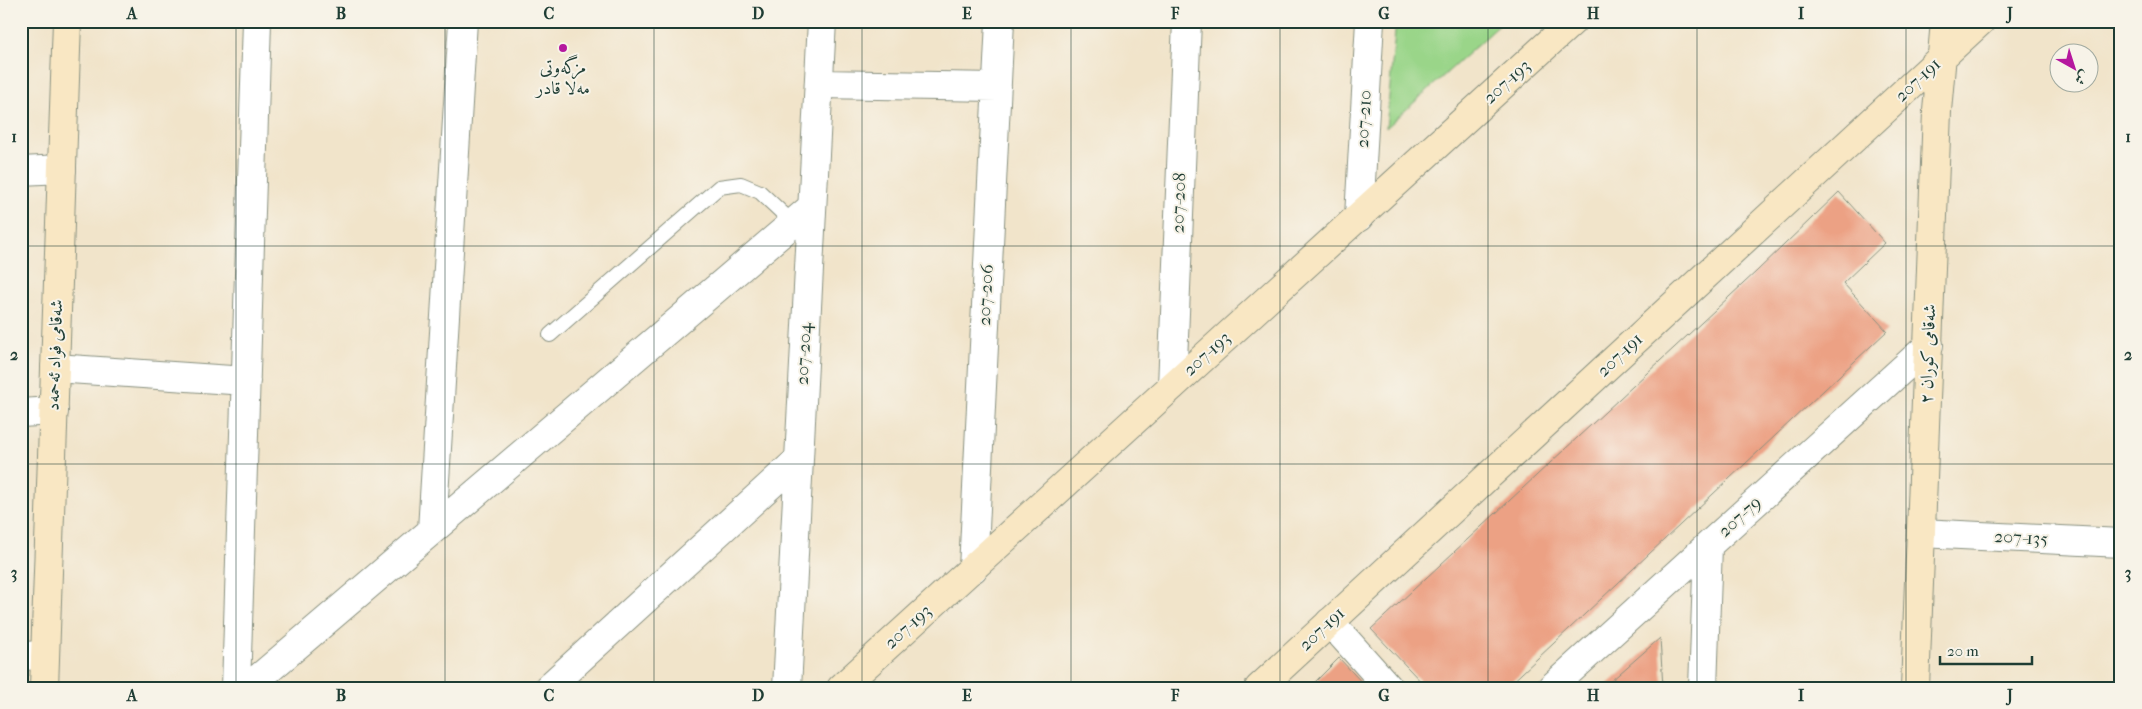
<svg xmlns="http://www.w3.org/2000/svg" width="2142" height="709" viewBox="0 0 2142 709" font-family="'IM FELL French Canon',Amiri,serif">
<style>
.green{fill:#9ad589;stroke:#5c895e}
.building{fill:#eca184}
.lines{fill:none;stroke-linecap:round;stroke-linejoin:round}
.lane-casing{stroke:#88907f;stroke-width:16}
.street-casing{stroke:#88907f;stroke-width:30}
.secondary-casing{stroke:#88907f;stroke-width:30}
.lane{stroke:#fff;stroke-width:14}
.street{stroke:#fff;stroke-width:28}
.secondary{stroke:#f9e7c3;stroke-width:28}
.grid{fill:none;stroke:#1f3d34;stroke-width:1;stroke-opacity:0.55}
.poi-dot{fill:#b5179e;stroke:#f7f3e8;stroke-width:2}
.labels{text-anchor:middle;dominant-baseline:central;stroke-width:4;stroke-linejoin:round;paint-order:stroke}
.poi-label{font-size:18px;fill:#1f3d34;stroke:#f7f3e8}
.street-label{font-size:18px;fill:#1f3d34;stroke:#f7f3e8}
.neatline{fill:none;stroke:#1f3d34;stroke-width:2}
.grid-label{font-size:16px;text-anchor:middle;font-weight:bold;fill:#1f3d34}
</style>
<rect width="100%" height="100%" fill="#f7f3e8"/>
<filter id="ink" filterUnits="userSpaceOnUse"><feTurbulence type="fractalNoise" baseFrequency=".02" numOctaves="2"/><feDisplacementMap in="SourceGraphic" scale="10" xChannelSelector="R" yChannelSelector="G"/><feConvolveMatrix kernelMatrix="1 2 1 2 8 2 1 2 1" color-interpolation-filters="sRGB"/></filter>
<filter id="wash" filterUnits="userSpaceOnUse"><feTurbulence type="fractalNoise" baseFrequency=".0096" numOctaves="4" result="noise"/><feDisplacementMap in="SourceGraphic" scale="20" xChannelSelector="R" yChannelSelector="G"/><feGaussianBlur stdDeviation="1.12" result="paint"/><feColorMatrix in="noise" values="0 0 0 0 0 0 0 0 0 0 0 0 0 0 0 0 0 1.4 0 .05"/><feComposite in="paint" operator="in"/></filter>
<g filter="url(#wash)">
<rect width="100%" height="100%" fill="#f1e4ca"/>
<path class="green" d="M1396,21h108l-118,107z"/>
<g id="blocks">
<path class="building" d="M1839,192l46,51 -42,40 44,48 -381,357h-79l-56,-59 386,-358z
M1660,638l3,50h-60z
M1339,658l28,30h-58z"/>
</g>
</g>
<g filter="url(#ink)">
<use href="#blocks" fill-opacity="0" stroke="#88907f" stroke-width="1"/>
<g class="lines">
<g class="lane-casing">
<path id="lane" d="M550,335l169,-148 22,-3 19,8 33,31"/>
</g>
<g class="street-casing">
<path id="street" d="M819,84l178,3
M21,171l41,-2
M1359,217l11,-196
M55,368l191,13
M1172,386l15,-365
M21,413l33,-2
M432,530l31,-509
M1921,533l200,10
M973,569l27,-548
M1330,622l59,66
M21,656l24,-1
M236,688l21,-667
M247,688l565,-481
M548,688l251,-229
M787,688l35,-667
M1551,688l378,-343
M1703,688l5,-142"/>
</g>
<g class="secondary-casing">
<path id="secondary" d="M44,688l23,-667
M841,688l732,-667
M1259,688l722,-667
M1915,688l22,-577 8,-90"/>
</g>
<use href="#lane" class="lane"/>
<use href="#street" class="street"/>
<use href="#secondary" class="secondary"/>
</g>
</g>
<path class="grid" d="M236,21v667M445,21v667M654,21v667M862,21v667M1071,21v667M1280,21v667M1488,21v667M1697,21v667M1906,21v667M21,246h2100M21,464h2100"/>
<circle class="poi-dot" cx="563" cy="48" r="5"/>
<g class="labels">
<g class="poi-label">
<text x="563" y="67">مزگەوتی<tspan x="563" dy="21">مەلا قادر</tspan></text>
</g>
<g class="street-label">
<text transform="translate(1918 80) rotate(-43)">207-191</text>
<text transform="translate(1507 82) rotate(-42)">207-193</text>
<text transform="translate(1364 119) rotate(-87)">207-210</text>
<text transform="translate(1179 203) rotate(-88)">207-208</text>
<text transform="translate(986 295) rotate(-87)">207-206</text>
<text transform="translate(804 354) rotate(-87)">207-204</text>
<text transform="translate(1207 354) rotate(-42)">207-193</text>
<text transform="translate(1928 354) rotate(-88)">شەقامی کوران ٢</text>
<text transform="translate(55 355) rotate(-88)">شەقامی فواد ئەحمەد</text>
<text transform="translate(1620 355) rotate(-43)">207-191</text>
<text transform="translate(1740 517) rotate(-42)">207-79</text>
<text transform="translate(2021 538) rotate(3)">207-135</text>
<text transform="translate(908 627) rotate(-42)">207-193</text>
<text transform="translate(1322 629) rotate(-43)">207-191</text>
</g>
</g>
<rect width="2142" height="709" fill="none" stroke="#f7f3e8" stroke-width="55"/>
<g transform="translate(2074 68) rotate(141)"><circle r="24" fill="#f7f3e8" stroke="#a1aaa0"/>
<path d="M0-4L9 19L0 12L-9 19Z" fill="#b5179e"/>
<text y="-8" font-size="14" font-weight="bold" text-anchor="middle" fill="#1f3d34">ش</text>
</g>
<path d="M1940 656v8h92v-8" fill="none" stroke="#1f3d34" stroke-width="2.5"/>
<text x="1947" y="656" font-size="15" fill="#1f3d34" stroke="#f7f3e8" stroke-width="4" paint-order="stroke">20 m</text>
<rect x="28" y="28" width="2086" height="654" class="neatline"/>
<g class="grid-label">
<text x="132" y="19">A</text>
<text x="341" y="19">B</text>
<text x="549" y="19">C</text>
<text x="758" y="19">D</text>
<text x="967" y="19">E</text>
<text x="1175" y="19">F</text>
<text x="1384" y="19">G</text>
<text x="1593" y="19">H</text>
<text x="1801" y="19">I</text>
<text x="2010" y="19">J</text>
<text x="14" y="142">1</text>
<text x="2128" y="142">1</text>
<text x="14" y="360">2</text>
<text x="2128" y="360">2</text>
<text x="14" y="578">3</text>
<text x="2128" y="578">3</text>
<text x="132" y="701">A</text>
<text x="341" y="701">B</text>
<text x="549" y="701">C</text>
<text x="758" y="701">D</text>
<text x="967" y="701">E</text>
<text x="1175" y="701">F</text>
<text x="1384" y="701">G</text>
<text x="1593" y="701">H</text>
<text x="1801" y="701">I</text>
<text x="2010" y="701">J</text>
</g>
</svg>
